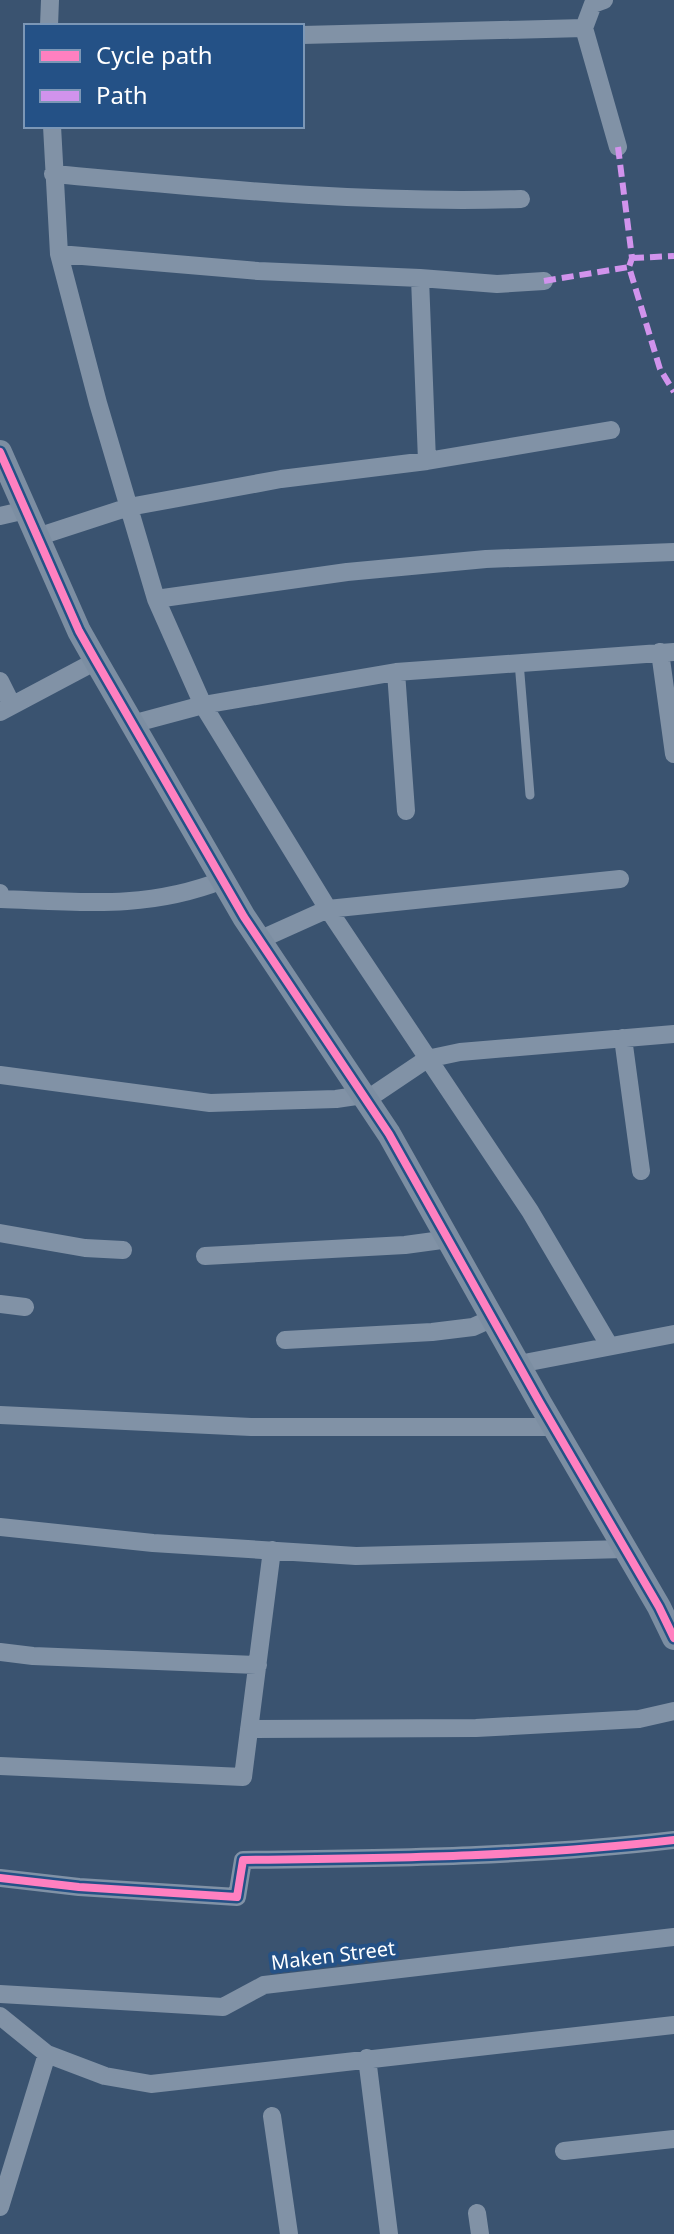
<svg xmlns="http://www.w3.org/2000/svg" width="674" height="2234" viewBox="0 0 674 2234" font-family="'Noto Sans',sans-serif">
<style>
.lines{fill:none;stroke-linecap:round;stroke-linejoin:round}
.lane{stroke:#8192a6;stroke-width:9}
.street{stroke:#8192a6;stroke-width:18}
.secondary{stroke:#7c8ea2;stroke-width:24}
.quiet{stroke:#d193ec;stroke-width:6;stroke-dasharray:12 6;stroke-linecap:butt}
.cycleway-casing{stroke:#245186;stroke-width:13}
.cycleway{stroke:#ff80c0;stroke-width:8}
.labels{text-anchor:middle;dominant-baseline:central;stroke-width:8;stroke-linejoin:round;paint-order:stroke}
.street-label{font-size:20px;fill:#fff;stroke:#245186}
</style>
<rect width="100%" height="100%" fill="#3a5370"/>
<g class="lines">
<path class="lane" d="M519,662l11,133"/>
<path class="street" d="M49,26l1,-26
M584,28l9,-24 11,-4
M302,35l282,-7 34,119
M52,126l7,128 39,149 58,196 47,106 125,204 202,302 79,134
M53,174c155,14 313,30 468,25
M59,254l199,17 162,7 7,183
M420,278l77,6 47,-3
M0,516l26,-6
M37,537l92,-30 152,-28 146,-18 184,-31
M156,599l191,-27 139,-13 188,-7
M660,652l14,102
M396,672l10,139
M0,681l12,24
M0,712l96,-51
M132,724l71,-19 193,-33 278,-20
M0,893l1,6c79,3 146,11 222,-19
M259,940l69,-31 292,-30
M623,1038l18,133
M0,1075l210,28 126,-4 27,-4
M366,1100l61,-41 33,-7 214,-18
M0,1233l85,15 38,2
M205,1256l200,-11 44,-6
M0,1304l25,3
M285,1340l147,-8 41,-5 20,-9
M519,1364l155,-30
M0,1415l251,12h303
M0,1527l153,16 203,13 269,-7
M0,1652l33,4 225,9
M249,1729l227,-1 163,-9 35,-8
M0,1766l243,11 29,-227
M0,1878l79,9 158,10 6,-37c144,-2 287,-3 431,-20
M0,1994l223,13 41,-22 410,-48
M0,2016l47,38 58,22 46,8 523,-59
M367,2058l22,176
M272,2116l17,118
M564,2151l110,-12
M0,2207l47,-153
M477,2213l3,21"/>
<path class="secondary" d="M0,452l79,179 17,30 148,256 145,217 151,269 119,204 15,31"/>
<path class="quiet" d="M618,147l14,111 -3,9 31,102 14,23
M632,258l42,-2
M544,281l85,-14"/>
<g class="cycleway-casing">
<path id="cycleway" d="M0,452l79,179 17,30 148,256 145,217 151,269 119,204 15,31
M0,1878l79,9 158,10 6,-37c144,-2 287,-3 431,-20"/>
</g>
<use href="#cycleway" class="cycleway"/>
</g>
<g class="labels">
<g class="street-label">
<text transform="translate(333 1955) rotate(-7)">Maken Street</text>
</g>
</g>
<rect x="24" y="24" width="280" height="104" fill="#245186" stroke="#7c97b6" stroke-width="2"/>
<rect x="40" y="50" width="40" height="12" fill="#ff80c0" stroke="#7c97b6" stroke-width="2"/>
<text x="96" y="64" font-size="24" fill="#ffffff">Cycle path</text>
<rect x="40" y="90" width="40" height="12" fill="#d193ec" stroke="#7c97b6" stroke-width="2"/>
<text x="96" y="104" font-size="24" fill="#ffffff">Path</text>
</svg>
